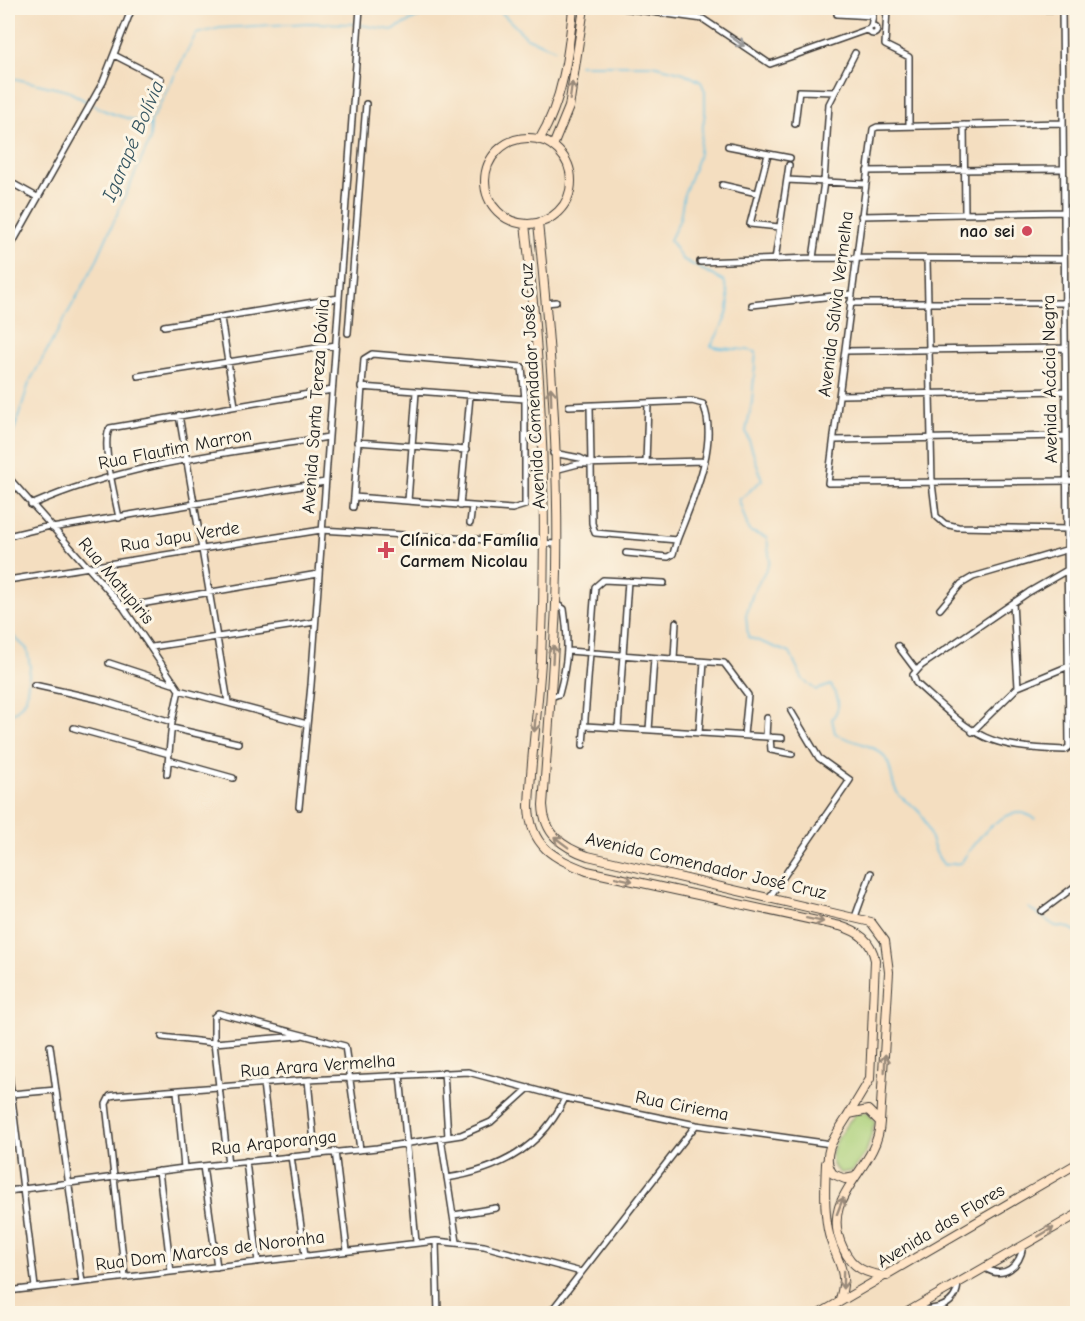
<svg xmlns="http://www.w3.org/2000/svg" width="1085" height="1321" viewBox="0 0 1085 1321" font-family="'Comic Neue',sans-serif">
<style>
.green{fill:#abd079;stroke:#64764a;stroke-width:1.5}
.lines{fill:none;stroke-linecap:round;stroke-linejoin:round}
.stream{stroke:#64c0e2;stroke-width:1.5}
.street-casing{stroke:#3c3935;stroke-width:8}
.secondary-casing{stroke:#3c3935;stroke-width:10}
.street{stroke:#fff;stroke-width:5}
.secondary{stroke:#ffe4c6;stroke-width:8}
.oneway{stroke:#999}
.oneway2{stroke:#998a7a}
.poi-dot{fill:#d1495b;stroke:#fcf5e5;stroke-width:2}
.labels{text-anchor:middle;dominant-baseline:central;stroke-width:6;stroke-linejoin:round;paint-order:stroke}
.poi-label{font-size:18px;font-weight:bold;fill:#1c1c1c;stroke:#fcf5e5;text-anchor:end}
.street-label{font-size:18px;fill:#1c1c1c;stroke:#fcf5e5}
.water-label{font-size:20px;font-style:italic;fill:#355561;stroke:#fcf5e5}
</style>
<rect width="100%" height="100%" fill="#fcf5e5"/>
<filter id="ink" filterUnits="userSpaceOnUse"><feTurbulence type="fractalNoise" baseFrequency=".0167" numOctaves="2"/><feDisplacementMap in="SourceGraphic" scale="12" xChannelSelector="R" yChannelSelector="G"/><feConvolveMatrix kernelMatrix="1 2 1 2 8 2 1 2 1" color-interpolation-filters="sRGB"/></filter>
<filter id="wash" filterUnits="userSpaceOnUse"><feTurbulence type="fractalNoise" baseFrequency=".008" numOctaves="4" result="noise"/><feDisplacementMap in="SourceGraphic" scale="24" xChannelSelector="R" yChannelSelector="G"/><feGaussianBlur stdDeviation="1.35" result="paint"/><feColorMatrix in="noise" values="0 0 0 0 0 0 0 0 0 0 0 0 0 0 0 0 0 1.4 0 .05"/><feComposite in="paint" operator="in"/></filter>
<g filter="url(#wash)">
<rect width="100%" height="100%" fill="#f4dec0"/>
<path class="green" d="M867,1112l8,10 -9,31 -14,18 -12,2c-21,-14 4,-47 16,-59z"/>
<g class="lines">
<path class="stream" d="M497,8l30,30 28,11
M361,25l31,5 45,-22
M579,65h74l31,8 17,9 4,9v22l-7,45 -14,36 -4,25 -10,21 12,19 42,22c11,27 1,40 -13,65 16,5 29,1 45,6l-4,50 -6,29 16,49 -23,20 10,31 18,7 3,24 -17,31 -7,22 2,22 42,16 13,27 13,10 15,-5c8,14 11,21 1,34l3,14c13,9 36,10 47,21 10,10 8,22 13,34 4,12 19,16 26,26 10,16 10,37 23,51l17,-2c11,-18 36,-52 61,-50 4,0 9,4 13,6
M8,77l60,14 21,12
M93,105c18,11 37,13 57,20
M8,450l21,-67 66,-119 55,-124 1,-19 45,-87 24,-6 88,-5 48,1
M8,631l19,18 3,17 -4,33 -10,12 -8,3
M1029,908l26,18 15,2 8,5"/>
</g>
</g>
<g filter="url(#ink)">
<g class="lines">
<g class="street-casing">
<path id="street" d="M623,8l80,11 67,45 99,-35
M1062,8l7,739 -4,3c-83,-3 -89,-13 -149,-67l-3,-8 8,-9 108,-74 40,-23
M887,9l-2,36 24,12v69
M887,10l174,-1
M837,14l36,2
M869 30a4 4 0 1 1 8 0a4 4 0 1 1-8 0Z
M871,27l3,-19
M114,55l47,24
M1061,123l-184,4 -4,2 -45,354 250,-2
M795,124l4,-33 36,1
M964,125l1,89
M728,146l62,12
M768,154l-18,70 29,3
M867,171l194,-2
M787,180l77,4
M8,181l29,16
M722,185l35,8
M861,216l201,-4
M8,251l95,-169 29,-74
M813,258l11,-76 5,-78 26,-51
M927,259l5,224 4,33 9,8 13,3 111,2
M775,260l14,-95
M700,262l113,-4 250,1
M546,303l10,-1
M850,303h214
M752,305l99,-11
M221,318l14,88
M164,326l175,-28
M348,333l18,-229
M845,351l219,-3
M372,354l150,13 3,32v106l-13,4 -158,-12 10,-138z
M138,376l198,-31
M361,387l164,12
M841,395l223,-4
M569,406l123,-5 11,3c17,40 -12,99 -26,136l-82,-7 -3,-10 -2,-117
M179,415l49,287
M526,436l14,-1
M834,440l232,-4
M357,442l109,8
M553,453l27,5 10,5
M646,463l2,-59
M555,470l23,-6 127,-3
M8,477l115,130 56,83 128,34
M408,501l8,-109
M31,505c94,-42 196,-52 297,-68
M460,506l10,-110
M353,507l1,-10
M119,518c-3,-18 -19,-76 -9,-90l222,-38
M470,523l2,-17
M52,528l273,-46
M8,536l42,-10
M626,553l42,4 5,-3 4,-14
M8,580l313,-50 235,14
M1013,603l5,84
M123,607l195,-33
M940,609l21,-25 12,-7 96,-28
M898,646l18,24
M152,647l163,-25
M568,651l156,12 24,32 -4,40
M674,659l2,-37
M109,663l64,21
M34,685l63,14 75,23
M551,697l8,-3c9,-33 10,-51 5,-85l-8,-5
M585,726l197,12
M74,728l95,26
M172,728l66,15
M618,728l10,-147
M649,730l5,-72
M972,732l46,-45 51,-21
M699,733l5,-71
M766,737l1,-19
M770,737l1,13 21,4
M583,745l12,-158 8,-7 61,3
M169,760l64,18
M167,774l5,-52 7,-32
M299,807l12,-122 49,-677
M769,898l81,-118 -31,-22 -28,-47
M1042,911l36,-27
M855,917l16,-44
M162,1037l52,6 86,-7
M50,1046l32,236
M8,1066l27,221
M444,1072l4,65
M400,1075l16,167
M308,1080l7,73
M263,1083l9,75
M177,1091l7,77
M11,1094l45,-4
M441,1138l16,104
M335,1151l12,99
M291,1156l14,99
M246,1161l12,101
M228,1164l-14,-121v-26l4,-4 127,33 15,103
M203,1166l14,101
M159,1171l12,101
M447,1178c52,-8 95,-30 118,-80
M8,1191l176,-23 193,-20 84,-13 30,-13 38,-34
M454,1215l42,-7
M436,1241l2,73
M985,1268c19,12 35,-2 38,-22
M125,1276l-19,-172 4,-8 6,-1 192,-15 160,-8 97,26 131,27 135,19
M8,1291l428,-50 48,5 97,26
M914,1309c21,2 43,-2 44,-26
M549,1314l147,-189"/>
</g>
<g class="secondary-casing">
<path id="secondary" d="M485 181a43 43 0 1 1 86 0a43 43 0 1 1-86 0Z
M539,140c24,-39 30,-88 34,-132
M553,146l16,-39 15,-99
M538,223c13,126 23,255 18,382 -3,67 -8,133 -13,200 1,29 19,42 45,51l283,66 14,19 4,31 -9,150
M525,224c17,144 23,292 16,437 -3,49 -10,97 -12,145 1,41 25,52 58,65l253,55c19,6 31,14 35,34l-5,119 -21,35
M826,1163c-1,22 -2,45 2,67 6,30 23,39 11,72
M855,1177l-10,2 -12,-5c-15,-20 6,-43 16,-60l19,-4 12,12c-2,49 -63,73 -37,126 9,20 23,26 44,28
M819,1314l259,-151
M904,1314l174,-100"/>
</g>
<use href="#street" class="street"/>
<use href="#secondary" class="secondary"/>
</g>
<defs><path id="oneway-shaft" d="M-6 0H5M1.5-3L5.5 0L1.5 3" fill="none" stroke-width="1.6" stroke-linecap="round" stroke-linejoin="round" transform="scale(1.5)"/></defs>
<use class="oneway" href="#oneway-shaft" transform="translate(737 41) rotate(36)"/>
<g class="oneway2">
<use href="#oneway-shaft" transform="translate(571 91) rotate(-82)"/>
<use href="#oneway-shaft" transform="translate(551 396) rotate(-92)"/>
<use href="#oneway-shaft" transform="translate(553 654) rotate(-87)"/>
<use href="#oneway-shaft" transform="translate(535 723) rotate(95)"/>
<use href="#oneway-shaft" transform="translate(561 842) rotate(-143)"/>
<use href="#oneway-shaft" transform="translate(624 879) rotate(12)"/>
<use href="#oneway-shaft" transform="translate(815 920) rotate(12)"/>
<use href="#oneway-shaft" transform="translate(885 1063) rotate(-88)"/>
<use href="#oneway-shaft" transform="translate(840 1206) rotate(-69)"/>
<use href="#oneway-shaft" transform="translate(1046 1232) rotate(-30)"/>
<use href="#oneway-shaft" transform="translate(843 1280) rotate(91)"/>
</g>
</g>
<g class="poi-dot">
<circle cx="1027" cy="231" r="6"/>
<path d="M383 541h6v6h6v6h-6v6h-6v-6h-6v-6h6z"/>
</g>
<g class="labels">
<g class="poi-label">
<text x="1015" y="231">nao sei</text>
<text x="400" y="540" text-anchor="start">Clínica da Família<tspan x="400" dy="21">Carmem Nicolau</tspan></text>
</g>
<g class="street-label">
<text transform="translate(836 304) rotate(-83)">Avenida Sálvia Vermelha</text>
<text transform="translate(1050 379) rotate(-91)">Avenida Acácia Negra</text>
<text transform="translate(533 386) rotate(-93)">Avenida Comendador José Cruz</text>
<text transform="translate(316 406) rotate(-86)">Avenida Santa Tereza Dávila</text>
<text transform="translate(175 449) rotate(-11)">Rua Flautim Marron</text>
<text transform="translate(180 537) rotate(-9)">Rua Japu Verde</text>
<text transform="translate(116 581) rotate(50)">Rua Matupiris</text>
<text transform="translate(706 866) rotate(13)">Avenida Comendador José Cruz</text>
<text transform="translate(318 1066) rotate(-4)">Rua Arara Vermelha</text>
<text transform="translate(682 1106) rotate(11)">Rua Ciriema</text>
<text transform="translate(274 1143) rotate(-6)">Rua Araporanga</text>
<text transform="translate(941 1226) rotate(-31)">Avenida das Flores</text>
<text transform="translate(210 1251) rotate(-7)">Rua Dom Marcos de Noronha</text>
</g>
<g class="water-label">
<text transform="translate(133 141) rotate(-67)">Igarapé Bolívia</text>
</g>
</g>
<rect width="1085" height="1321" fill="none" stroke="#fcf5e5" stroke-width="30"/>
</svg>
